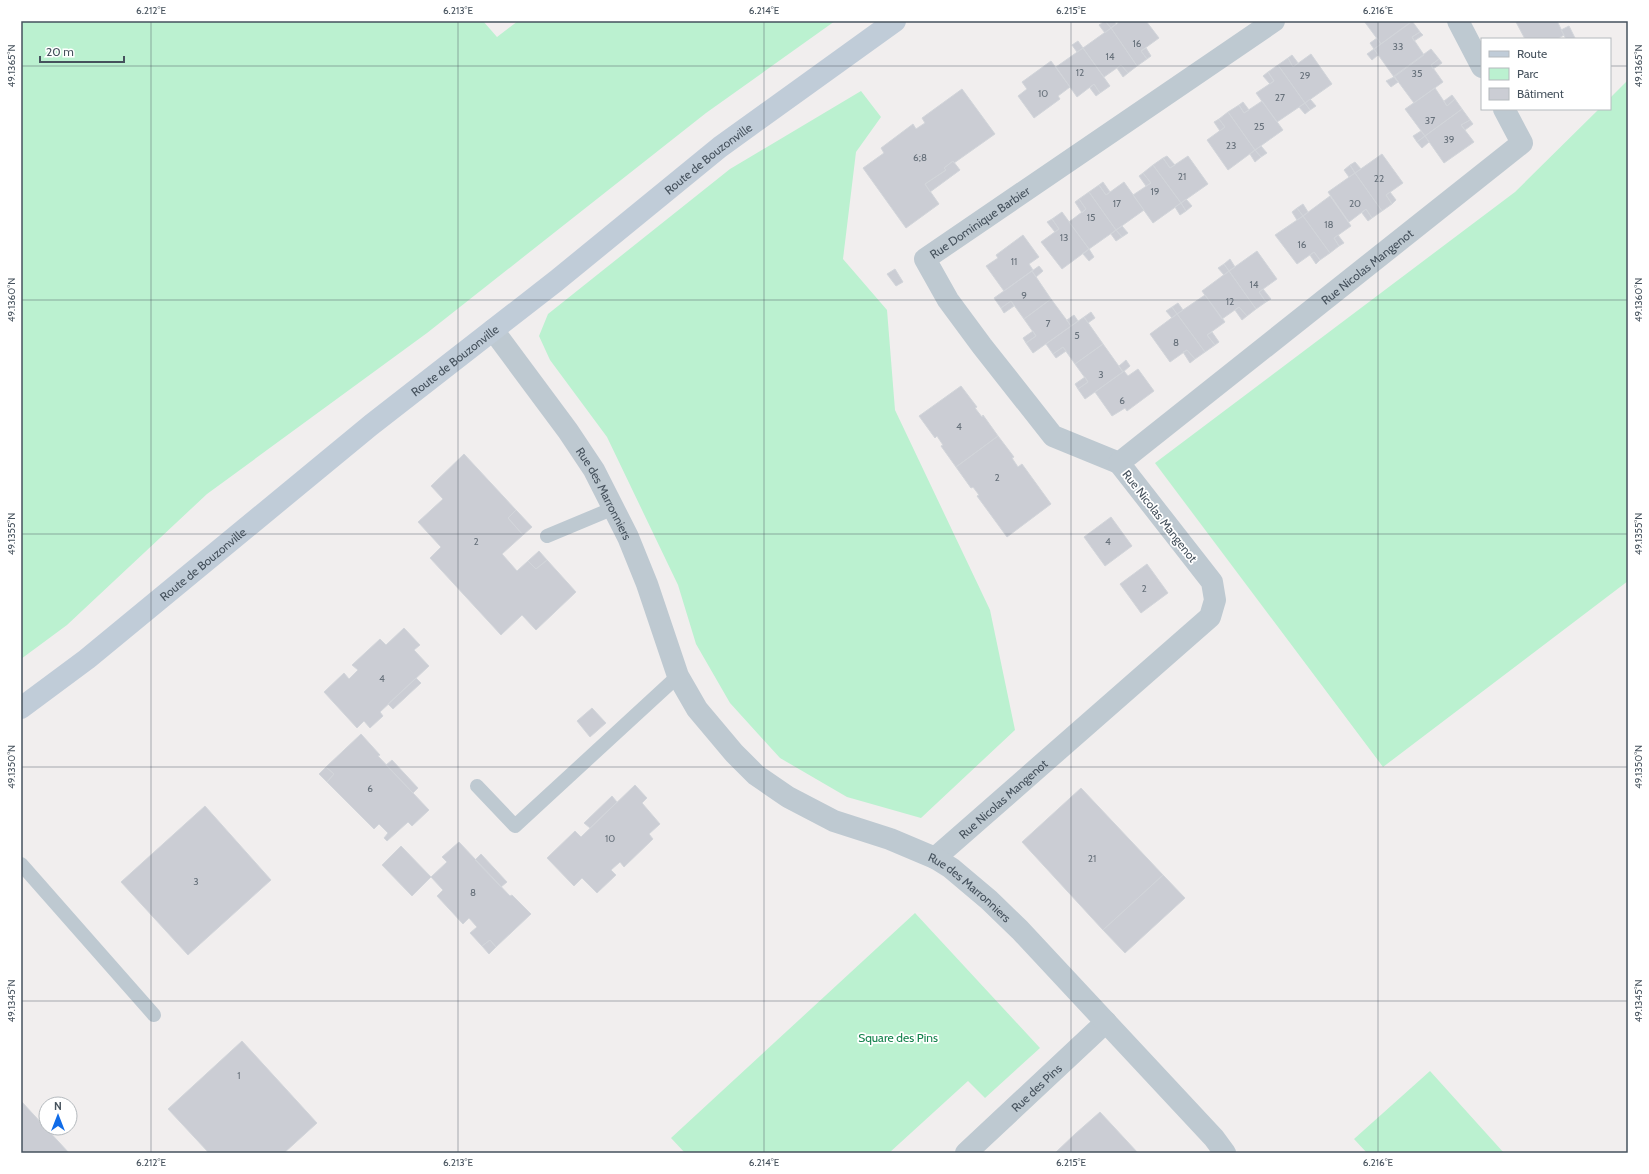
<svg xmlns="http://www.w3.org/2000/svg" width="1649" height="1174" viewBox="0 0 1649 1174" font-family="Cabin,sans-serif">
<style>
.green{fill:#bbf1d0}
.building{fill:#cbcdd4;stroke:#d2d5da}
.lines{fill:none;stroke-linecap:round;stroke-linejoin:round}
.service{stroke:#bec9d1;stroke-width:14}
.minor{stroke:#bec9d1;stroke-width:22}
.tertiary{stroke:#bec9d1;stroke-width:22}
.secondary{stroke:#c0ccd8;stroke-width:22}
.ticks{fill:none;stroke:#46525d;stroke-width:1;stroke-opacity:0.45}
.labels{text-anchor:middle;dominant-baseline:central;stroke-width:3.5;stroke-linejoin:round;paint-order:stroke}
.number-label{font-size:10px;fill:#67717b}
.street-label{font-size:12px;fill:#46525d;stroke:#fff}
.park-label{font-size:12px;fill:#13824c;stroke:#fff}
.neatline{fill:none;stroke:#46525d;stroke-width:1.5}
.ticks-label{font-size:10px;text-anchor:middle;fill:#46525d}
</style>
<rect width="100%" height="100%" fill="#f1eeee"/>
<path class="green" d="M21,21h462l14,16 21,-16h317l-129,92 -279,220 -220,161 -140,131 -46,34z
M1628,80v501l-245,186 -228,-304 360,-271 84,-83h11v-11z
M861,91l20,26 -25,35 -13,107 44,51 8,100 95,200 25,120 -94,88 -74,-21 -67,-39 -50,-55 -34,-59 -18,-59 -71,-148 -57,-77 -11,-24 9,-22 182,-145z
M915,913l125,135 -55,50 -17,-17 -79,72h-204l-14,-15z
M1430,1071l74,82h-137l-13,-14z"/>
<path class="building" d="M1105,21l6,7 -6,5 -6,-8z
M1105,21h9l2,3 -5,4z
M1121,21h25l13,17 -18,13 6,8 -10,7 -26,-38z
M1364,21h49l-32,23z
M1412,21l8,11 -8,5 12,18 -30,22 -20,-28z
M1518,21h39l7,14 -7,4h-32l-9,-17z
M1569,26l6,12 -2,1h-7l-5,-9z
M1111,28l26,38 -9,7 -7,-8 -17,12 -21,-29z
M1420,32l3,3 -9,6 -2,-4z
M1377,38l4,6 -7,5 -4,-6z
M1078,41l5,7 -6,4 -5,-7z
M1083,48l27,38 -10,7 -6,-9 -17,13 -21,-30z
M1146,48l5,8 -4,3 -6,-8z
M1374,49l4,6 -6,5 -5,-6z
M1431,49l8,10 -8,6 12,17 -29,21 -20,-27z
M1311,54l21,30 -27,19 -27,-38 10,-7 5,9z
M1292,55l6,8 -5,4 -5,-9z
M1439,59l3,4 -9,6 -2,-4z
M1051,61l19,26 -12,9 2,3 -26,19 -16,-22 9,-7 -5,-7z
M1121,65l7,8 -5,4 -6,-9z
M1278,65l27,38 -28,19 -21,-29 18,-12 -6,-9z
M1268,72l6,9 -4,3 -7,-8z
M1394,77l4,5 -7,5 -5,-6z
M1094,84l6,9 -4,3 -6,-8z
M1435,88l12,18 8,-7 7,10 -37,27 -20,-27z
M962,89l33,45 -41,29 -1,-2 -9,7 2,2 -21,14 14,20 -33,24 -43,-60 21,-15 -3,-5 32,-24 3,5 9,-6 -3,-5z
M1452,95l3,4 -8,7 -3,-5z
M1310,99l6,7 -6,4 -5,-7z
M1262,101l21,29 -28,20 -27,-38 11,-7 5,8z
M1243,102l6,8 -5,3 -5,-8z
M1305,103l5,7 -5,4 -6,-7z
M1462,109l8,11 -9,5 13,17 -30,21 -19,-27z
M1228,112l27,38 -27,20 -21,-30 18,-13 -6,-8z
M1219,119l6,8 -5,4 -6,-9z
M1470,120l3,4 -8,6 -4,-5z
M1421,131l4,5 -8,6 -4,-6z
M1425,136l4,6 -7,6 -5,-6z
M1261,146l6,7 -6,4 -6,-7z
M1255,150l6,7 -6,5 -5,-8z
M1382,154l21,29 -17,12 6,9 -10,7 -27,-38z
M1167,156l8,9 -5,3 -7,-10z
M1188,156l20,28 -27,19 -28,-38 10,-7 7,10z
M953,161l7,9 -30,22 -5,-8 21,-14 -2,-2z
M1355,162l6,7 -6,4 -5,-8z
M1153,165l28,38 -28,20 -20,-28 18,-12 -8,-10z
M1350,165l5,8 -6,4 -5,-7z
M1143,173l8,10 -5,3 -7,-10z
M1355,173l27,38 -10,7 -6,-9 -17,13 -21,-30z
M1103,182l7,10 -4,3 -7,-10z
M1124,182l20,28 -28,20 -27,-38 10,-7 7,10z
M1089,192l27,38 -27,19 -20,-27 17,-13 -7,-10z
M1390,192l6,8 -4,4 -6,-9z
M1330,196l21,30 -17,12 5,8 -9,7 -27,-37z
M1079,199l7,10 -4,4 -7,-11z
M1186,199l6,7 -6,5 -5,-8z
M1181,203l5,8 -6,4 -5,-8z
M1303,204l5,8 -5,4 -6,-8z
M1297,208l6,8 -6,4 -5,-8z
M1366,209l6,9 -4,3 -6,-8z
M1062,212l27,37 -27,20 -21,-27 18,-13 -7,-10z
M1303,216l27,37 -10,7 -6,-8 -17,12 -22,-29z
M1052,219l7,10 -4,3 -8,-10z
M1122,226l6,7 -6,4 -6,-7z
M1116,230l6,7 -6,4 -5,-7z
M1023,235l16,22 -10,7 4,6 -29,21 -18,-25 12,-8 -2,-3z
M1338,235l6,8 -5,3 -5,-8z
M1089,249l5,8 -5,4 -6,-7z
M1257,251l20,28 -18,13 7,10 -10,7 -27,-38z
M1314,252l6,8 -4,4 -6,-9z
M1230,259l5,8 -6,4 -5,-7z
M1224,264l5,7 -5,4 -6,-7z
M1039,266l4,5 -7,6 -4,-6z
M895,269l8,13 -7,4 -9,-12z
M1032,271l19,28 -27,20 -13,-18 -10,7 -7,-10z
M1229,271l27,38 -9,7 -8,-9 -17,12 -20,-28z
M1263,289l8,10 -5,3 -7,-10z
M1205,295l20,27 -18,13 8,10 -10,7 -28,-38z
M1051,299l20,27 -38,27 -7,-10 10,-7 -12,-17z
M1011,301l3,5 -10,7 -3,-5z
M1178,303l5,7 -6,4 -5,-7z
M1172,307l5,7 -5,4 -6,-7z
M1239,307l8,9 -5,4 -7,-10z
M1091,312l4,6 -7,5 -4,-6z
M1177,314l28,38 -10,7 -8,-9 -17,12 -20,-28z
M1074,315l4,6 -7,5 -4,-6z
M1084,317l19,27 -28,20 -12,-17 -10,7 -7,-10z
M1033,331l3,5 -10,7 -3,-5z
M1212,332l7,10 -4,3 -8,-10z
M1103,344l20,28 -38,27 -7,-10 10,-7 -13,-18z
M1063,347l3,4 -10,7 -3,-4z
M1187,350l8,9 -5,4 -7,-11z
M1126,360l4,6 -7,6 -4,-6z
M1138,369l16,22 -27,20 -2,-3 -13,8 -17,-24 29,-21 4,5z
M1085,377l3,5 -10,7 -3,-5z
M961,386l16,21 -2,1 7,9 1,-2 15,21 -42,31 -15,-21 2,-1 -6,-9 -2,2 -16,-22z
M998,436l16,21 -2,1 6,9 4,-3 29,40 -44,33 -30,-41 2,-1 -6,-8 -2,1 -15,-21z
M464,454l52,56 -8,8 15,17 -21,19 15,17 11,-10 8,8 11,-9 29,32 -40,38 -14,-15 -21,20 -71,-77 11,-11 -23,-25 25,-23 -12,-13z
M516,510l16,17 -9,8 -15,-17z
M1111,517l21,29 -27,20 -21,-29z
M539,551l8,9 -11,9 -8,-8z
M1147,564l21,29 -27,20 -21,-29z
M404,628l16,17 -6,5 15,16 -49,46 3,4 -13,12 -6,-7 -7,7 -33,-36 20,-19 5,6 9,-9 -6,-5 28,-26 6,6z
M416,678l5,5 -28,26 -5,-5z
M592,708l14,15 -16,14 -13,-16z
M361,734l19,21 -2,1 51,54 -17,16 -4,-4 -21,19 -3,-3 4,-5 -9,-9 -5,5 -47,-47 7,-8 -8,-7z
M392,760l26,28 -5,5 -27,-28z
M326,767l8,7 -7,8 -8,-8z
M635,785l12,13 -5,5 18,21 -11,10 4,5 -29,28 -4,-5 -9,8 5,5 -19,18 -15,-15 -8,8 -27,-28 28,-27 6,6z
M1081,788l82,87 -60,55 -81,-88z
M612,796l5,6 -27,26 -6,-5z
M205,806l66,74 -83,75 -67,-73z
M459,842l51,54 2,-1 19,19 -35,33 -6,-7 -8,6 -12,-13 7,-6 -8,-9 -6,6 -26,-28 6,-6 -12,-13 16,-15 -5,-5z
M401,846l30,31 -19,19 -30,-31z
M481,854l26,28 -6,5 -26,-27z
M1163,875l22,23 -60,55 -22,-23z
M490,940l6,7 -7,7 -7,-8z
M242,1041l75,82 -33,30h-75l-41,-44z
M21,1101l25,27 23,25h-48z
M1100,1112l38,41h-83l20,-19z"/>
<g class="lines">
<path class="service" d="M547,536l67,-28
M477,786l38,40 163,-150
M21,864l133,151"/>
<g class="minor">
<path d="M1458,21l24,46"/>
<path id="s1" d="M1119,463l-66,-27 -71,-90 -34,-46 -23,-41 349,-238"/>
<path id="s2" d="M935,858l275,-241 5,-17 -3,-18 -93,-119 403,-320 -18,-34"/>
<path id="s3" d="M966,1153l140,-131"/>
</g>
<path class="tertiary" id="s4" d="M493,330l75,101 26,39 34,67 19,47 31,92 19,33 37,44 22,22 32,22 46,24 56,18 45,19 16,10 38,32 31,30 194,208 11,15"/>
<path class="secondary" id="s5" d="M21,708l66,-49 284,-234 185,-144 164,-134 175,-126"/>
</g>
<path class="ticks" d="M151,21v1132M458,21v1132M764,21v1132M1071,21v1132M1378,21v1132M21,66h1461M1610,66h18M21,300h1607M21,534h1607M21,767h1607M21,1001h1607"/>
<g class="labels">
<g class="number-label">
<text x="1137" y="43">16</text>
<text x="1398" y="46">33</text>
<text x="1110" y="56">14</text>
<text x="1080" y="72">12</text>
<text x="1417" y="73">35</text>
<text x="1305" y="75">29</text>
<text x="1043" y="93">10</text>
<text x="1280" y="97">27</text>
<text x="1430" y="120">37</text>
<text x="1259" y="126">25</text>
<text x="1449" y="139">39</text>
<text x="1231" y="145">23</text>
<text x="920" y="157">6;8</text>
<text x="1182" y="176">21</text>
<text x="1379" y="178">22</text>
<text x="1155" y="191">19</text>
<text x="1117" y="203">17</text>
<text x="1355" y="203">20</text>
<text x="1091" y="217">15</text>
<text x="1329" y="224">18</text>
<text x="1064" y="237">13</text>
<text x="1302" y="244">16</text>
<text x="1014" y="261">11</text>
<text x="1254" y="284">14</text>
<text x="1024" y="295">9</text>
<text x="1230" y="301">12</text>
<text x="1048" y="323">7</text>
<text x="1077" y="335">5</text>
<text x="1176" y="342">8</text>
<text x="1101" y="374">3</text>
<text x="1122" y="400">6</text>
<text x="959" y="426">4</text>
<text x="997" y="477">2</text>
<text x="476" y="541">2</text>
<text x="1108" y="541">4</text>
<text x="1144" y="588">2</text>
<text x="382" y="678">4</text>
<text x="370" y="788">6</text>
<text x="610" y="838">10</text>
<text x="1092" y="858">21</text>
<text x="196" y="881">3</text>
<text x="473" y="892">8</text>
<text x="239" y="1075">1</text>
</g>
<g class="street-label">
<text stroke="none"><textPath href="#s5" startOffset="880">Route de Bouzonville</textPath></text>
<text stroke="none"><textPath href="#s1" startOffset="356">Rue Dominique Barbier</textPath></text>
<text stroke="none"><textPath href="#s2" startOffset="869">Rue Nicolas Mangenot</textPath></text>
<text stroke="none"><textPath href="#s5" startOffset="556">Route de Bouzonville</textPath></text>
<text stroke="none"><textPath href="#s4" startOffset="198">Rue des Marronniers</textPath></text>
<text transform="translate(1160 516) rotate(52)">Rue Nicolas Mangenot</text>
<text stroke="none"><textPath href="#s5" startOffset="232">Route de Bouzonville</textPath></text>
<text stroke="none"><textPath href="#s2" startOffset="90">Rue Nicolas Mangenot</textPath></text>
<text stroke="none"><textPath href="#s4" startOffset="766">Rue des Marronniers</textPath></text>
<text stroke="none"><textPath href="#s3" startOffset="96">Rue des Pins</textPath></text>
</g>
<g class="park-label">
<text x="898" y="1037">Square des Pins</text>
</g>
</g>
<rect width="1649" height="1174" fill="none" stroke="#ffffff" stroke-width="44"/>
<rect x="1481" y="38" width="130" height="72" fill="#ffffff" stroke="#b5babe"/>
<rect x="1489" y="51" width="20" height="6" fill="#c0ccd8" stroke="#b5babe"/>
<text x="1517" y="58" font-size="12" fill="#46525d">Route</text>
<rect x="1489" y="68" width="20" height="12" fill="#bbf1d0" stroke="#b5babe"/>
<text x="1517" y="78" font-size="12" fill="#46525d">Parc</text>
<rect x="1489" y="88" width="20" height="12" fill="#cbcdd4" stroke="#b5babe"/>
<text x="1517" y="98" font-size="12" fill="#46525d">Bâtiment</text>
<g transform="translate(58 1116)"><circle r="19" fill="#ffffff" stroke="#b5babe"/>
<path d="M0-3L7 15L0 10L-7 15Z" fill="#116ce8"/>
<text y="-6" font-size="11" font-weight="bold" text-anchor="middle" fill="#46525d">N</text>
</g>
<path d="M40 56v6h84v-6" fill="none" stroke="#46525d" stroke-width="2"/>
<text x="46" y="56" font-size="12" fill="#46525d" stroke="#ffffff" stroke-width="3" paint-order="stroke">20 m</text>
<rect x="22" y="22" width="1605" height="1130" class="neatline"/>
<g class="ticks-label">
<text x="151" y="14">6.212°E</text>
<text x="458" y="14">6.213°E</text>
<text x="764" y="14">6.214°E</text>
<text x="1071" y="14">6.215°E</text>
<text x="1378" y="14">6.216°E</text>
<text transform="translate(11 66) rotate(-90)" y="4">49.1365°N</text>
<text transform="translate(1638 66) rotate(-90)" y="4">49.1365°N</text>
<text transform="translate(11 300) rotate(-90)" y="4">49.1360°N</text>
<text transform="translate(1638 300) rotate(-90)" y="4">49.1360°N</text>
<text transform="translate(11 534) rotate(-90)" y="4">49.1355°N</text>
<text transform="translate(1638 534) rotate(-90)" y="4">49.1355°N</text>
<text transform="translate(11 767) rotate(-90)" y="4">49.1350°N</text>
<text transform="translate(1638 767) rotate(-90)" y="4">49.1350°N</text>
<text transform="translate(11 1001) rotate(-90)" y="4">49.1345°N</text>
<text transform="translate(1638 1001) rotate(-90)" y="4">49.1345°N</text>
<text x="151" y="1166">6.212°E</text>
<text x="458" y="1166">6.213°E</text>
<text x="764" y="1166">6.214°E</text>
<text x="1071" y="1166">6.215°E</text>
<text x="1378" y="1166">6.216°E</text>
</g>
</svg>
